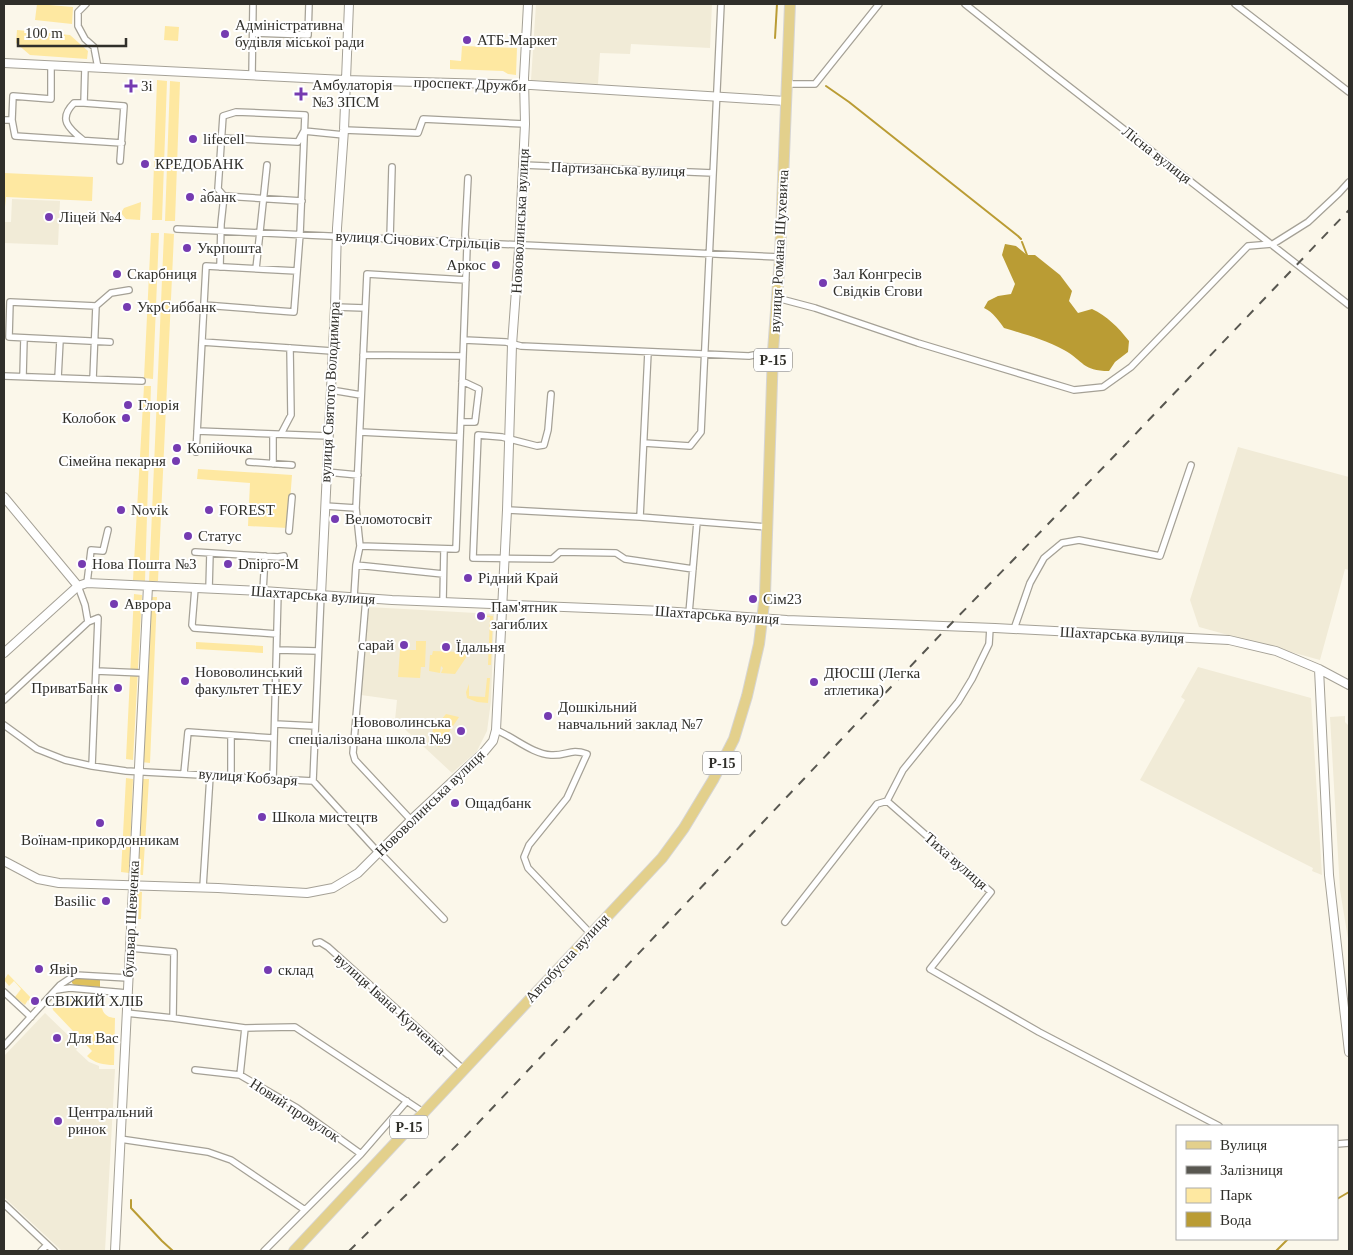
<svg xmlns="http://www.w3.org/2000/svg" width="1353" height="1255" viewBox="0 0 1353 1255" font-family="Georgia,serif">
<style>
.built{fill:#f1ebd7}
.green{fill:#fee8a1}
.forest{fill:#dfc15c}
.water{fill:#ba9c34}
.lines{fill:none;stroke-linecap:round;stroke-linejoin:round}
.stream{stroke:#ba9c34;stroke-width:2}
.minor-casing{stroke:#a5a196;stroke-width:8}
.tertiary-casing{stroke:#a5a196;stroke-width:10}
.primary-casing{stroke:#d6d5d4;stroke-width:12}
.minor{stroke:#fff;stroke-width:5.5}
.tertiary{stroke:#fff;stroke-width:8}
.primary{stroke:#e3d08c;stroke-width:10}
.rail{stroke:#585750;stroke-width:2;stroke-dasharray:9 9;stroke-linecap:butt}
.poi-dot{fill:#753bb1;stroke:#fff;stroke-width:2}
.labels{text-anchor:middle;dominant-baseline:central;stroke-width:4;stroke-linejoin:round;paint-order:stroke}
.shield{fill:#fff;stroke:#6e6d6a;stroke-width:1}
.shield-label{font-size:14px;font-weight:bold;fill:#302f2a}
.poi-label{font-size:15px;fill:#302f2a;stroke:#fff;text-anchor:start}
.street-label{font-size:15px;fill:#302f2a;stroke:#fff}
</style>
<rect width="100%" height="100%" fill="#fbf7ea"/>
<path class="built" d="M536,4h176l-2,44 -79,-4 -1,10 -30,-1 -2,31 -67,-4z
M12,199l48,2 -2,44 -54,-2v-21h7z
M1238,447l111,30v93l-4,-1 -25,91 -121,-33 -9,-27z
M368,607l126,7 -3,87 -4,30 -10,20 -25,22 -57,-53 2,-20 -36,-5z
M1198,667l113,31 11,177 -10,-4 1,-3 -173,-88 45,-80 -4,-3z
M1345,716v6l4,4v219l-9,-55 -10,-173z
M45,1013l29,28 2,-1 4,5 -4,5 13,12 10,4v3h16l-10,182h-43l-58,-54v-141z"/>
<path class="green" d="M37,4l36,3 -1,17 -37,-4z
M165,26l14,1 -1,14 -14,-1z
M17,30l53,5 18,16 -1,8 -57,-4 -14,-12z
M462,46l55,2 -1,27 -8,-1 -5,-3 -53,-2v-9l11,1z
M157,80l10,1 -5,139h-10z
M170,81l10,1 -5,139h-10z
M4,173l89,4 -1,24 -86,-4 -2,20z
M141,202l-1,18 -14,-1 -5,-6 3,-5z
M151,233h8l-6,146 -9,-1z
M164,233l10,1 -16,347 -9,1z
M144,386h7l-6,195 -12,-1z
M198,469l94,6 -4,53 -40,-2 2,-43 -53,-4z
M134,594l8,1 -9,165 -7,-1z
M149,597h8l-7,166 -9,-1z
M482,615l11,1 -2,49h-3l2,-48h-10z
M416,641h10l-1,26h-4l-1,11 -22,-1 2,-27h16z
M196,642l67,4v7l-67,-4z
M433,651l27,1 7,4 -12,18 -14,-1 2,-5 -2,-2 -1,7 -11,-2 1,-16h2z
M487,678h3l-2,25 -11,-1 -10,-4 -1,-6 3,-8v12l16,1z
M446,714l13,3 -20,30 -8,-6 2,-12z
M126,778l7,1 -4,94 -8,-1z
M142,779h7l-6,96h-9z
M136,891l6,1 -1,27h-7z
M8,974l25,26 -2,2 -3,-2 -3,5 -10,-8 6,-8 -7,-8 -5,5 -5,-6z
M73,995l28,1c0,12 1,21 14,22l-1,47c-10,0 -20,-2 -27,-9l5,-5 -39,-41 -1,-5 6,-7z"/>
<path class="forest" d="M76,977l24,1v9l-26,-2 -2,-2v-3z"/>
<path class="water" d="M1005,244l11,2 11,9h8l25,20 12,16 -3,10 9,12 14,-4c15,7 26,18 37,32l-1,11 -13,10 -6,9c-27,0 -25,-10 -45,-21 -19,-10 -40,-16 -60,-22 -5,-7 -11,-16 -20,-20l4,-7 10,-5 13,-2 4,-10 -13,-29z"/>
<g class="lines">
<path class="stream" d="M775,38l2,-34
M826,86l23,16 169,134 3,3
M1022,242l5,13
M1337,1199l12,-7
M131,1200v8l31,33 11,10
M1276,1251l12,-12"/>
<g class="minor-casing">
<path id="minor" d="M86,4l-8,8v14l7,13 9,8 4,21
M965,4l84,67 300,234
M1235,4l114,88
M253,33l55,2 1,-31
M252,76l1,-72
M787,84h28l64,-80
M84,103l40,3 -4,55
M4,120h8l1,-24 38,3v-33
M12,120l3,16 107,7
M344,130l74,3 5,-14 102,5
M222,138l76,4 6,-11 40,4
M83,140c-15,-12 -25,-21 -9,-37h10l1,-36
M523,165l190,8
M224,196l78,5
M177,229l603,28
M390,238l2,-71
M256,269l11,-104
M777,298l38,10 103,35 156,47 29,-3 28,-20 117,-121 25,-2 35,-22 31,-29 10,-11
M204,305l90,7 6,-78 5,-119 -69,-3 -13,4 -5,73 6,7 -3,28 -1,43
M335,307l30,1
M464,340l42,2 15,4 228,10 24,-5
M110,342l-101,-5 1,-35 86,4 15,-13 18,-3
M202,342l130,9
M363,355l100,1
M4,376l138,5
M23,376l1,-38
M58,378l2,-38
M93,379l3,-73
M331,390l30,5
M551,394l-3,36 -4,15 -7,1 -35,-9 -24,-2 -5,123 79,1 8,-7 56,1 9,6 68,10
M461,422h14l4,-33 -17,-8
M197,431l132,5
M360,432l100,5
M273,434v30
M281,434l10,-19 -1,-67
M644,443l46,3 11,-14 20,-428
M196,452l10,-186 91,5
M249,462l43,3
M327,472l31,3
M325,506l31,2
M507,510l133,7 127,10
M640,517l8,-165
M289,531l3,-34
M360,546l96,3 11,-302 -2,-12 3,-57
M195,552l83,5 6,-1
M356,565l87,9
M87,583l4,-33 12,1 5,-21
M78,586l7,19 3,17
M195,588l-3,37 2,3 83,6
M209,589l1,-36
M263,591l2,-35
M354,597l2,-32 4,-19 -4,-38 11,-234 99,6
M366,598l-13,155 2,7 56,60
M443,602l1,-53
M689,613l8,-91
M990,628l-1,16 -17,35 -14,23 -55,68 -16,31 104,91 -61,77 109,63 180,94
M1014,629l16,-46 14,-25 18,-15 17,-3 81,16 31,-91
M277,650l41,1
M96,671l47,2
M4,700l84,-78 10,-4 -6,148
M275,724l40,2
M4,725l33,24 28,11 27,6 34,5 187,10 63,69 7,6 61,63
M496,730c18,7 36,24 55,25 16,1 19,-7 36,-1l-20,44 -38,47 -5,12 4,11 62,65
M231,735v42
M184,773l4,-41 85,6
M273,780l5,-188
M313,781l8,-186
M203,887l7,-111
M785,922l92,-118 10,-3
M316,943l4,-1 8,5 135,122
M130,948l44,4 -1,66 72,10 50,-1 128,85
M56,990l14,-2 57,5
M4,992l27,25
M126,1013l47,5
M4,1046l56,-61 15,-10 53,3
M195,1070l45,5 57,33 64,46
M240,1075l5,-47
M120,1139l88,13 23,8 74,50
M1337,1144l12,-1
M4,1204l50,47
M41,1251l6,-6
M264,1251l97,-97 46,-53"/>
</g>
<g class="tertiary-casing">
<path id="tertiary" d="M4,63l341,17 186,5 255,16
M4,497l74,89
M321,595l14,-288 2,-79 7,-98 5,-126
M4,653l74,-67 9,-3 176,8 129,9 271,11 124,9 208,8 234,12 47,11 43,18 30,16
M1319,669l10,206 20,177
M4,861l34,18 21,4 159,5 89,5 26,-5 25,-15 53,-53 72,-67 10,-12 3,-11 11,-220 5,-165 7,-96 6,-125 -1,-46 4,-74
M115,1251l33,-665"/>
</g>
<g class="primary-casing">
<path id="primary" d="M294,1251l368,-393 22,-30 29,-48 21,-41 13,-43 12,-52 6,-49 8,-244 7,-94 10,-253"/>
</g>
<use href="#minor" class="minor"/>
<use href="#tertiary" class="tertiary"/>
<use href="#primary" class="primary"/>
<path class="rail" d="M349,1251l113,-111 481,-508 181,-186 225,-236"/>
</g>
<g class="poi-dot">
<circle cx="225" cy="34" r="5"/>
<circle cx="467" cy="40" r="5"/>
<path d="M128.5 78.5h5v5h5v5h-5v5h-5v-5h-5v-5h5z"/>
<path d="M298.5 86.5h5v5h5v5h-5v5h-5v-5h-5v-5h5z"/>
<circle cx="193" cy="139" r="5"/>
<circle cx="145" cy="164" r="5"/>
<circle cx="190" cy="197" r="5"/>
<circle cx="49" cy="217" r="5"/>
<circle cx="187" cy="248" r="5"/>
<circle cx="496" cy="265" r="5"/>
<circle cx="117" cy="274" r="5"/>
<circle cx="823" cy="283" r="5"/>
<circle cx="127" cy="307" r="5"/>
<circle cx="128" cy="405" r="5"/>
<circle cx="126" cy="418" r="5"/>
<circle cx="177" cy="448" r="5"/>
<circle cx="176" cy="461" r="5"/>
<circle cx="121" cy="510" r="5"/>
<circle cx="209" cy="510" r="5"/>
<circle cx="335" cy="519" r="5"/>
<circle cx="188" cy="536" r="5"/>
<circle cx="82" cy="564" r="5"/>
<circle cx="228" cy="564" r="5"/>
<circle cx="468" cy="578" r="5"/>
<circle cx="753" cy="599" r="5"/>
<circle cx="114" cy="604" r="5"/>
<circle cx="481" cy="616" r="5"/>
<circle cx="404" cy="645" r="5"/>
<circle cx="446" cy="647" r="5"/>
<circle cx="185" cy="681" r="5"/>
<circle cx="814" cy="682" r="5"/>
<circle cx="118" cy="688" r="5"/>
<circle cx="548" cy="716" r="5"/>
<circle cx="461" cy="731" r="5"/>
<circle cx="455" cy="803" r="5"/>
<circle cx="262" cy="817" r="5"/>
<circle cx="100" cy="823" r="5"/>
<circle cx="106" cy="901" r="5"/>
<circle cx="39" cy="969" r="5"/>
<circle cx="268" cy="970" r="5"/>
<circle cx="35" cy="1001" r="5"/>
<circle cx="57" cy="1038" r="5"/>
<circle cx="58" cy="1121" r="5"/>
</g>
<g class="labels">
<g class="shield">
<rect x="754" y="348.5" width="38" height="23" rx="4"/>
<rect x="703" y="751.5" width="38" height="23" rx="4"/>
<rect x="390" y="1115.5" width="38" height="23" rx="4"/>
</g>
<g class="shield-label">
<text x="773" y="360">Р-15</text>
<text x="722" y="763">Р-15</text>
<text x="409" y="1127">Р-15</text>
</g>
<g class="poi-label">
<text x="235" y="25">Адміністративна<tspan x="235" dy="17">будівля міської ради</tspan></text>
<text x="477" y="40">АТБ-Маркет</text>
<text x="312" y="85">Амбулаторія<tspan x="312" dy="17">№3 ЗПСМ</tspan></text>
<text x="141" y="86">3і</text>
<text x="203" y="139">lifecell</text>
<text x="155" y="164">КРЕДОБАНК</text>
<text x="200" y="197">а̀банк</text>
<text x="59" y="217">Ліцей №4</text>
<text x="197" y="248">Укрпошта</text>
<text x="486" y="265" text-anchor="end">Аркос</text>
<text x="127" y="274">Скарбниця</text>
<text x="833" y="274">Зал Конгресів<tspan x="833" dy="17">Свідків Єгови</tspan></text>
<text x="137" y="307">УкрСиббанк</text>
<text x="138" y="405">Глорія</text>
<text x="116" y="418" text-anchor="end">Колобок</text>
<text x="187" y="448">Копійочка</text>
<text x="166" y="461" text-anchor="end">Сімейна пекарня</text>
<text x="131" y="510">Novik</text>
<text x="219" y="510">FOREST</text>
<text x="345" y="519">Веломотосвіт</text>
<text x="198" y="536">Статус</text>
<text x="92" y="564">Нова Пошта №3</text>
<text x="238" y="564">Dnipro-M</text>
<text x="478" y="578">Рідний Край</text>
<text x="763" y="599">Сім23</text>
<text x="124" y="604">Аврора</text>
<text x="491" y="607">Пам'ятник<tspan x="491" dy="17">загиблих</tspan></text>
<text x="394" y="645" text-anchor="end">сарай</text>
<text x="456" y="647">Їдальня</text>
<text x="195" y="672">Нововолинський<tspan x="195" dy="17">факультет ТНЕУ</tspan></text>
<text x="824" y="673">ДЮСШ (Легка<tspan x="824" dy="17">атлетика)</tspan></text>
<text x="108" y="688" text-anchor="end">ПриватБанк</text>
<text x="558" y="707">Дошкільний<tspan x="558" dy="17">навчальний заклад №7</tspan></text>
<text x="451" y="722" text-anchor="end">Нововолинська<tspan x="451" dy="17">спеціалізована школа №9</tspan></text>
<text x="465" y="803">Ощадбанк</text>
<text x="272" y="817">Школа мистецтв</text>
<text x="100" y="840" text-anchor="middle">Воїнам-прикордонникам</text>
<text x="96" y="901" text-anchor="end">Basilic</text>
<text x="49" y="969">Явір</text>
<text x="278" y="970">склад</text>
<text x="45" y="1001">СВІЖИЙ ХЛІБ</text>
<text x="67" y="1038">Для Вас</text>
<text x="68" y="1112">Центральний<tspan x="68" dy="17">ринок</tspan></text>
</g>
<g class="street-label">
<text transform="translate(470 84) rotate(2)">проспект Дружби</text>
<text transform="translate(1157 155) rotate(38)">Лісна вулиця</text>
<text transform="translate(618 169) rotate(2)">Партизанська вулиця</text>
<text transform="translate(520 221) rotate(-87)">Нововолинська вулиця</text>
<text transform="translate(418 240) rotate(3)">вулиця Січових Стрільців</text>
<text transform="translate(779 251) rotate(-87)">вулиця Романа Шухевича</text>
<text transform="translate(330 392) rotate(-87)">вулиця Святого Володимира</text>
<text transform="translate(313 595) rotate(4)">Шахтарська вулиця</text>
<text transform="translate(717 615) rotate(4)">Шахтарська вулиця</text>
<text transform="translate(1122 635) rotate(3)">Шахтарська вулиця</text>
<text transform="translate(248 777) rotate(4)">вулиця Кобзаря</text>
<text transform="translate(430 803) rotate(-44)">Нововолинська вулиця</text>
<text transform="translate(956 861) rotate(41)">Тиха вулиця</text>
<text transform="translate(131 919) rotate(-87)">бульвар Шевченка</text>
<text transform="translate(567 958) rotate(-47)">Автобусна вулиця</text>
<text transform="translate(390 1004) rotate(42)">вулиця Івана Курченка</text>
<text transform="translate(295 1110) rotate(33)">Новий провулок</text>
</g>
</g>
<rect width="1353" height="1255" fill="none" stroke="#302f2a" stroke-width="10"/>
<rect x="1176" y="1125" width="162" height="115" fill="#ffffff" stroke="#acacaa"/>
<rect x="1186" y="1141" width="25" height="8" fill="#e3d08c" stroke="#acacaa"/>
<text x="1220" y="1150" font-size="15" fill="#302f2a">Вулиця</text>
<rect x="1186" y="1166" width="25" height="8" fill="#585750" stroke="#acacaa"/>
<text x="1220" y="1175" font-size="15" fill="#302f2a">Залізниця</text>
<rect x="1186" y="1188" width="25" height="15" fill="#fee8a1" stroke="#acacaa"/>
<text x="1220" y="1200" font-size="15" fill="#302f2a">Парк</text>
<rect x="1186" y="1212" width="25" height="15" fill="#ba9c34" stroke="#acacaa"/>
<text x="1220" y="1225" font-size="15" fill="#302f2a">Вода</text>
<path d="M18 38v8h108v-8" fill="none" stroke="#302f2a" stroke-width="2.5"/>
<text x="25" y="38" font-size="15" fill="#302f2a" stroke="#ffffff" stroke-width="4" paint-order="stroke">100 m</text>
</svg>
